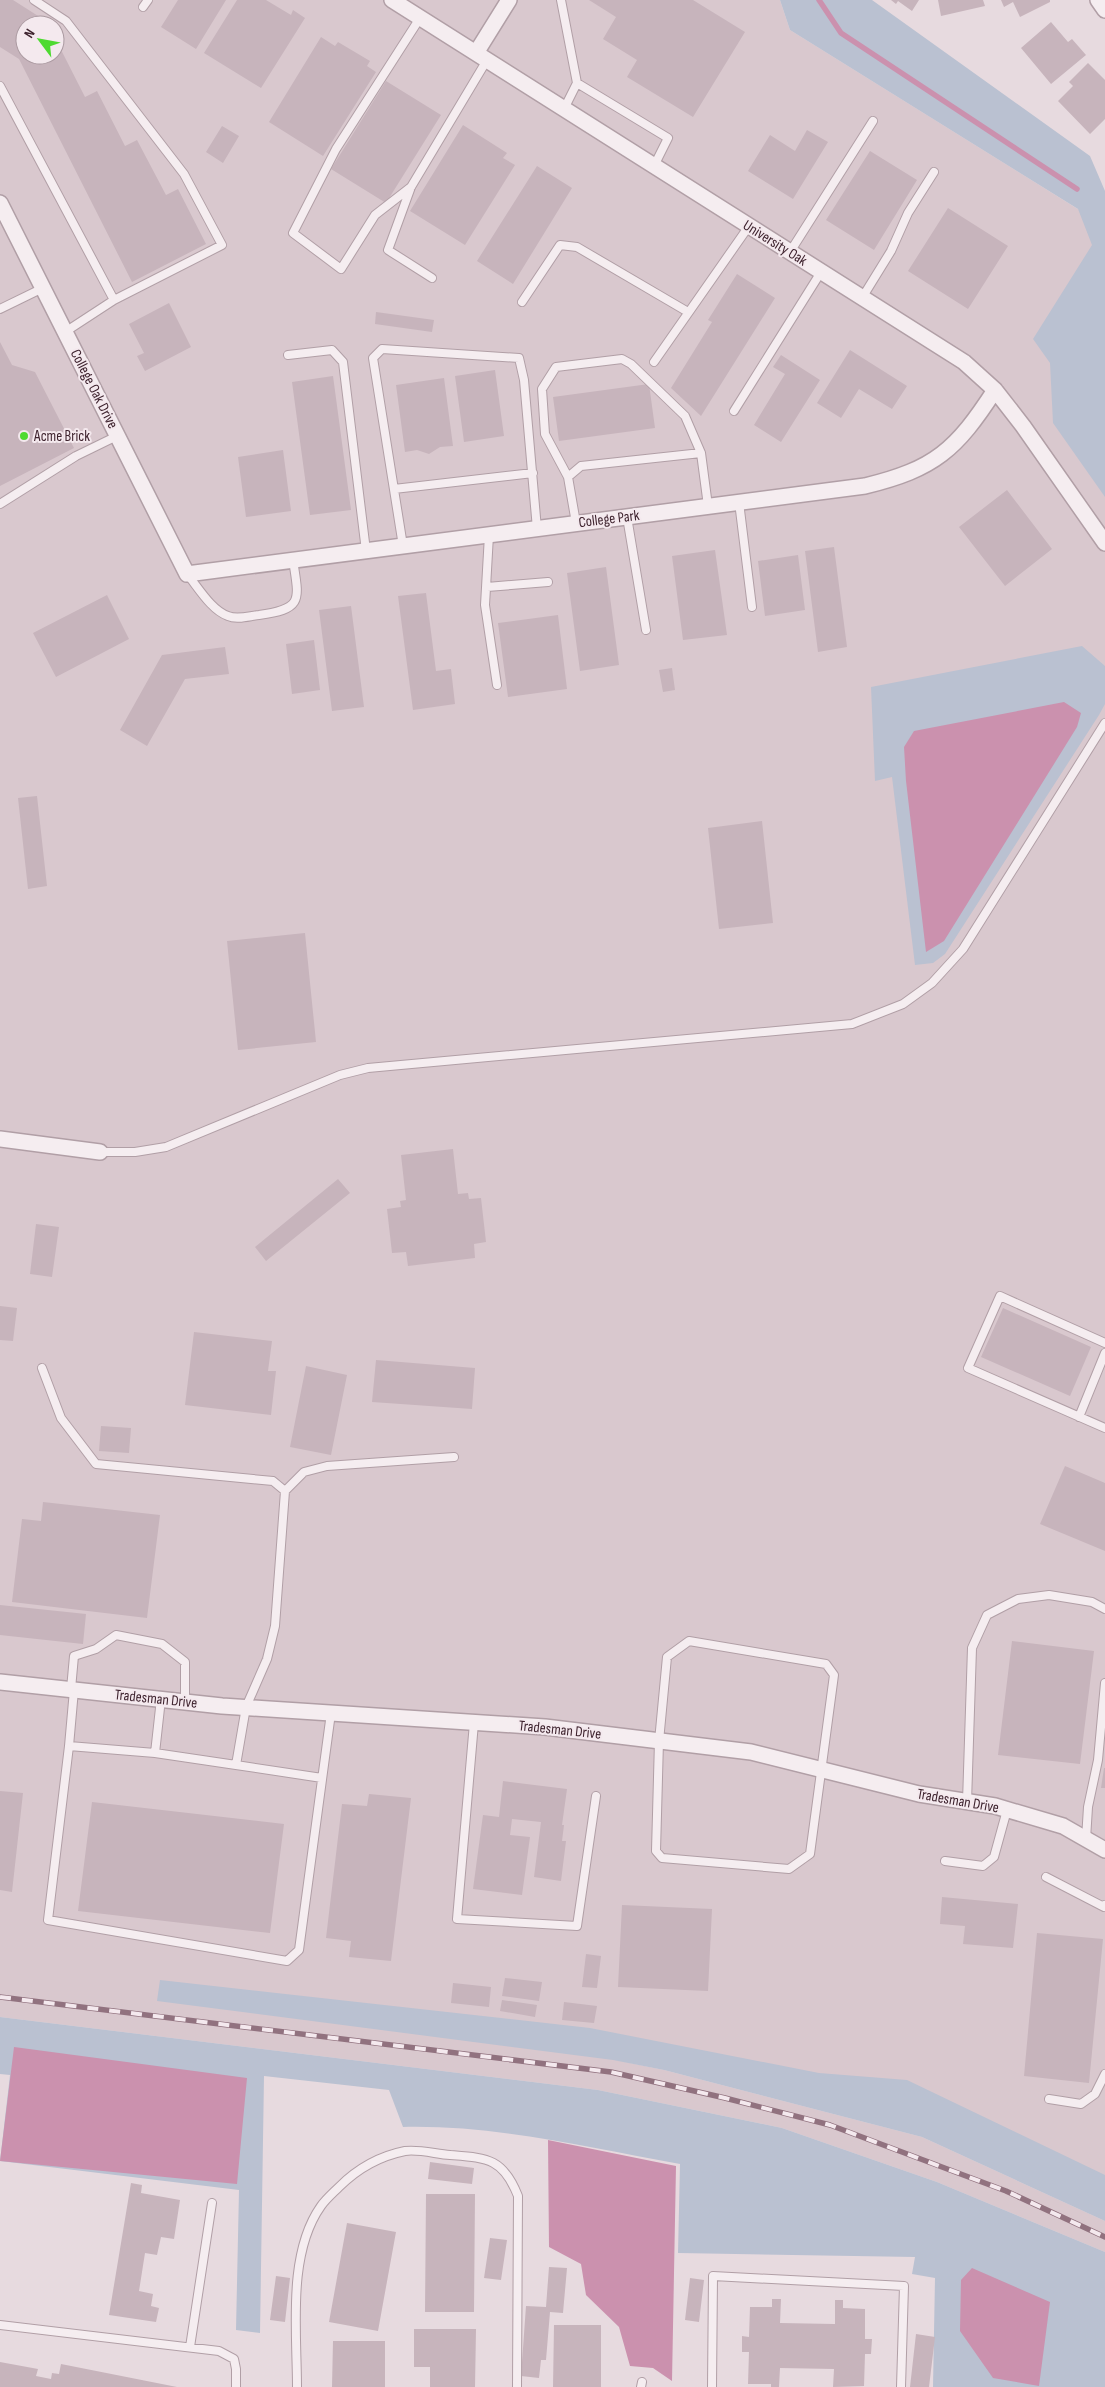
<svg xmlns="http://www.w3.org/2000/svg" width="1105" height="2387" viewBox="0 0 1105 2387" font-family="'Sofia Sans Condensed',sans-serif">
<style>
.built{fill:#d9c8ce;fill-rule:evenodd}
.green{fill:#bac1d1}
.water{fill:#cb91ae}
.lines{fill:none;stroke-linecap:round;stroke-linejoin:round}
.stream{stroke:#cb91ae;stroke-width:5.5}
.building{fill:#c7b4bc}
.service-casing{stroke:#b19fa6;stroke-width:10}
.minor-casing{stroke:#b19fa6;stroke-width:18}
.service{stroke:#f5edf0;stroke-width:8}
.minor{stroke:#f5edf0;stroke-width:15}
.rail-casing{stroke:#91727f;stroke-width:5.5}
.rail{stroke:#f4e9ee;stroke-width:4;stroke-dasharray:11;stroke-linecap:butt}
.poi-dot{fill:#4eda31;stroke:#f4e9ee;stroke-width:2}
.labels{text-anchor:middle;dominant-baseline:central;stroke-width:4;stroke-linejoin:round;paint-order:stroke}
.street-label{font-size:15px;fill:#3e232e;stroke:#f4e9ee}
.poi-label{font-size:15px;fill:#3e232e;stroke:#f4e9ee;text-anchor:start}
</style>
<rect width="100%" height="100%" fill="#e7dadf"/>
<path class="built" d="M0,0h780l10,30 315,196v1970l-199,-103 -281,-31 39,8 258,67 183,84v31l-168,-70 -155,-54 -184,-38 -598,-73zM25,25h30v30h-30z"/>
<path class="green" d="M780,0h92l218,156 15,35v306l-52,-74 -3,-60 -17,-24 59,-94 -14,-36 -288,-179z
M1082,646l23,20v38l-6,11 -154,239 -12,9 -18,2 -23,-188 -17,4 -4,-94z
M160,1980l430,48 229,45 88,7 198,95v46l-183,-84 -258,-67 -51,-10 -456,-59z
M0,2017l598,73 184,38 155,54 168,70v135h-172l2,-109 -23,-4 3,-17 -237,-4 2,-89c-92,-17 -183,-39 -277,-37l-14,-37 -125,-14 -4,257 -24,-3 3,-140 -239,-29 10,-86 -10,-1z"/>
<path class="water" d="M1064,702l17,11 -4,14 -133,214 -18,11 -20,-171 -2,-34 10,-16z
M14,2047l233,31 -10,106 -237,-23z
M548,2140l128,26 -4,215 -19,-13 -23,-2 -11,-39 -33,-32 -5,-31 -32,-17z
M972,2268l78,34 -11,84 -46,-8 -33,-47 1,-51z"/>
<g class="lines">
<path class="stream" d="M819,0l22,33 236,156"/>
</g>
<path class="building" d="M0,0h13l33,21 2,4h-23v30h30v-17l30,59 12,-6 28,55 12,-6 29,55 12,-6 28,55 -74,38 -113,-223 -19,-12z
M178,0h48l-30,49 -35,-22z
M237,0h29l25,15 2,-5 12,8 -44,70 -57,-35z
M589,0h104l52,32 -52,85 -66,-40 10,-17 -34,-21 13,-22z
M891,0h28l-7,11 -14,-10 -2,3z
M938,0h45l2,6 -44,10z
M1001,0h49v2l-30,15 -7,-15 -9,5z
M1051,22l17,20 4,-3 14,16 -35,29 -30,-36z
M321,37l14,9 3,-4 32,19 -3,5 9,6 -53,84 -54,-34z
M1088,63l17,17v39l-15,15 -32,-33 15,-15 -4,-4z
M386,81l55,34 -55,88 -55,-34z
M463,125l44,28 -4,5 12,7 -50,80 -55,-34z
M222,126l17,10 -16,27 -17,-11z
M807,130l21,12 -35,57 -45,-28 22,-36 25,16z
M870,151l47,29 -43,70 -48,-30z
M537,166l35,22 -59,96 -36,-23z
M948,208l60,38 -40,63 -60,-38z
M737,274l38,24 -74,118 -30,-28 41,-66 -4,-2z
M169,303l22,44 -46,24 -8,-15 7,-3 -15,-29z
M376,312l58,8 -2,12 -57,-8z
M0,342l12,23 23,7 39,76 -74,38z
M850,350l57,36 -15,23 -33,-20 -18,29 -24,-15z
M781,355l39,25 -39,62 -27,-17 31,-51 -12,-7z
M495,370l9,66 -40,6 -9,-66z
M333,376l18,134 -41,5 -18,-133z
M444,378l9,68 -13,1 -11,7 -12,-4 -12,2 -9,-67z
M649,384l6,44 -96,13 -6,-44z
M283,450l8,61 -45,6 -8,-60z
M1007,490l45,59 -47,37 -46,-59z
M834,547l13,100 -29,5 -13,-101z
M715,550l12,85 -44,5 -11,-84z
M798,555l7,55 -40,6 -7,-55z
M606,567l13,98 -39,6 -13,-98z
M426,593l10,78 15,-2 4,35 -42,6 -15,-114z
M107,595l22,44 -73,38 -23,-44z
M351,606l13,101 -32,4 -13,-101z
M558,615l9,74 -59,8 -10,-74z
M314,640l6,50 -28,4 -6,-50z
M225,647l4,27 -44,5 -38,67 -27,-16 42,-75z
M672,668l3,22 -12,2 -4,-22z
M37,796l10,90 -19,3 -10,-91z
M762,821l11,102 -54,6 -11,-101z
M305,933l11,109 -78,8 -11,-109z
M453,1149l5,45 10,-1 1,6 12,-1 5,44 -12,2 1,14 -67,8 -2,-14 -14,1 -5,-44 14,-2 -1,-6 6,-1 -5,-45z
M338,1179l12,14 -84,68 -11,-14z
M36,1224l23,3 -7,50 -22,-3z
M0,1306l17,2 -4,33 -13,-1z
M1003,1308l88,39 -21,49 -89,-39z
M194,1332l78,9 -4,30h8l-5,44 -86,-10z
M376,1360l99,8 -3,41 -100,-7z
M306,1366l41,9 -16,80 -41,-8z
M101,1426l30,2 -2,25 -30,-2z
M1065,1466l40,17v68l-65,-27z
M43,1502l117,13 -13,103 -135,-16 10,-83 19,2z
M0,1605l86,9 -3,30 -83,-9z
M1012,1641l82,10 -14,113 -82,-9z
M1104,1768h1v20h-4z
M503,1781l64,8 -5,36h2l-2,16h4l-5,40 -27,-4 7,-55 -29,-3 -2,16 20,2 -8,58 -49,-6 10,-74 16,2z
M0,1791l23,2 -11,99 -12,-2z
M369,1794l42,4 -20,163 -42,-4 2,-16 -25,-3 16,-134 25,2z
M92,1802l192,22 -14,109 -192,-22z
M942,1897l76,7 -5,44 -50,-4 2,-18 -25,-2z
M622,1905l90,4 -4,82 -90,-4z
M1037,1933l66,6 -14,144 -65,-7z
M586,1954l15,2 -4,32 -15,-1z
M505,1978l37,4 -3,19 -37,-5z
M453,1983l38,4 -2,20 -38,-4z
M502,2000l35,5 -2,12 -35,-6z
M564,2002l33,4 -3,17 -32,-3z
M430,2162l44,6 -2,16 -44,-5z
M131,2183l11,2 -1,8 39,7 -6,39 -13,-2 -4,18 -12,-2 -6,38 14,3 -2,12 8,2 -3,14 -47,-7z
M426,2194h49l-1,118h-49z
M347,2223l49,9 -18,99 -49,-9z
M490,2238l17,2 -6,40 -17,-2z
M549,2267l18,1 -4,45 -13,-1 -4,48h-5l-2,18 -18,-2 5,-70 20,1z
M276,2276l14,2 -5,44 -15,-2z
M690,2278l14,2 -5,42 -14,-2z
M772,2299h9l-1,24 55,1v-24h8v8l22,1v30h7l-1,15h-6l-1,32 -31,1 1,-18 -54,-1 -1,19h-8v-3h-23l1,-32h-7v-16l7,1 1,-30h22z
M554,2325h47v62h-48z
M414,2329h62l-1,58h-45v-20h-16z
M916,2334l19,3 -6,50h-19z
M333,2341h52v46h-53z
M0,2362l38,7 -2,7 15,3 1,-6 7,1 2,-10 116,23h-177z"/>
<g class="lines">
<g class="service-casing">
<path id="service" d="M34,0l32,21 118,153 38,71 -108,55
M561,0l16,83 -13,26
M143,7l5,-7
M577,83l91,55 -14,28
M0,86l114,214 -49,32
M411,187l-36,28 -34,54 -48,-36 43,-84 84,-131
M790,252l83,-131
M432,278l-44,-28 23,-63 76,-127
M862,298l29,-47 17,-38 26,-41
M522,302l38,-57 17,2 111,65
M0,309l43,-21
M288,355l44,-5 11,12 23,189
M654,362l95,-136
M734,411l87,-139
M568,477l13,-11 120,-13
M394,489l139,-16
M739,502l13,105
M0,504l76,-48 41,-20
M627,517l19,113
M576,523l-8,-46 -23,-43 -3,-45 14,-22 66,-8 9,5 54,52 16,37 7,53
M489,535l-4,70 12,80
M403,546l-30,-188 9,-9 137,9 5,22 13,149
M187,574c11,13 24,36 41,42 9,4 21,0 31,-1 45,-6 40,-15 34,-55
M487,587l61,-5
M100,1152h35l31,-5 174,-72 28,-7 484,-44 51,-20 29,-21 31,-34 142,-226
M1105,1343l-105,-47 -32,72 137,60
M42,1368l19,50 35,46 177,17 12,10 -10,135 -8,33 -21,48 -10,58 -81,-12 6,-54
M1079,1417l26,-64
M285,1491l19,-19 23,-6 127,-9
M689,1641l137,23 8,11 -24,179 -21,15 -127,-11 -6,-7 3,-110 8,-84z
M71,1689l3,-33 22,-7 20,-14 46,9 23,18v40
M74,1690l-5,56 -21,174 239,41 12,-11 32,-237
M474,1723l-17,196 120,7 19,-130
M69,1746l86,7
M236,1765l86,13
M967,1802l5,-154 15,-33 31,-16 31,-4 43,7 13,7
M1086,1839l2,-32 10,-47 7,-77
M945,1861l38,5 11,-9 13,-47
M1046,1877l58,30 1,-2
M1049,2099l32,5 14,-10 10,-20
M0,2325l219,26 15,8 2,10v18
M190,2347l22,-144
M297,2387c0,-56 -10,-133 24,-181 5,-7 12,-13 18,-19 18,-18 41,-31 66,-36 14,-2 31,3 45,4 37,3 53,3 68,41l-1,191
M641,2387l1,-5
M712,2387l1,-111 191,10 -3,101"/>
</g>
<g class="minor-casing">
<path id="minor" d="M392,0l572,362 31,28 28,36 82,117
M1098,0l7,10
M476,53l33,-53
M0,203l187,371 678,-88c70,-17 91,-36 130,-96
M0,1139l100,13
M0,1682l222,24 323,21 206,25 168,42 76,12 68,20 42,24"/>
</g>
<use href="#service" class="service"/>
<use href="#minor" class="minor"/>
<g class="rail-casing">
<path id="rail" d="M0,1997l611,75 114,26 105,27 176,66 99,46"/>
</g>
<use href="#rail" class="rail"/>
</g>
<circle class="poi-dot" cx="24" cy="436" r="5"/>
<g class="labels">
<g class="street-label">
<text transform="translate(775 243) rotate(32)">University Oak</text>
<text transform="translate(94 389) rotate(63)">College Oak Drive</text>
<text transform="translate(609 519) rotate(-7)">College Park</text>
<text transform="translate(156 1699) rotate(6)">Tradesman Drive</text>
<text transform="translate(560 1730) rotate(6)">Tradesman Drive</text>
<text transform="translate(958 1801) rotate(10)">Tradesman Drive</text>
</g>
<g class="poi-label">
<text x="34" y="436">Acme Brick</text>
</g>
</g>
<g transform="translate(40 40) rotate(302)"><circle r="24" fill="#f4e9ee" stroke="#ab9aa1"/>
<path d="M0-4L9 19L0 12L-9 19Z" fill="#4eda31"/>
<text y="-8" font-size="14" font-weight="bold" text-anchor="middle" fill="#3e232e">N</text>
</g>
</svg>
